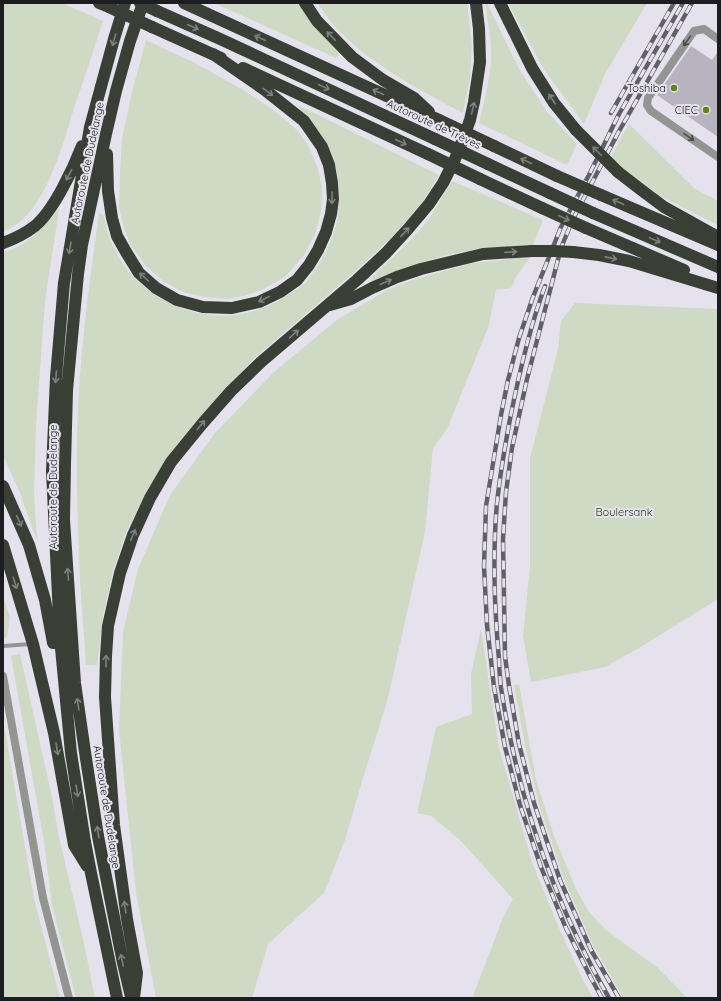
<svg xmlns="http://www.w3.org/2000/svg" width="721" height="1001" viewBox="0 0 721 1001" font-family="Quicksand,sans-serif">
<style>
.green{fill:#cedac4}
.building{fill:#b7b4c0}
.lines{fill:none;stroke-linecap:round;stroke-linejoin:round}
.service{stroke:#929590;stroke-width:4}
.minor{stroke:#929590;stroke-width:8}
.motorway{stroke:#3a3f36;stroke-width:12}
.rail-casing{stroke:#616066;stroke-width:4.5}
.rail{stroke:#e5e2ee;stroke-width:3;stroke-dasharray:9;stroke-linecap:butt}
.motorway-bridge{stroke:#3a3f36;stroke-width:12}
.oneway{stroke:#7e8080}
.oneway2{stroke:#4c4c4d}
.poi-dot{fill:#5a8818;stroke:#e5e2ee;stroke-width:1.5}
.labels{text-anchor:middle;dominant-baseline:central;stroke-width:4;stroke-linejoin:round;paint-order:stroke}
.poi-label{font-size:11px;fill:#1d1c20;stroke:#e5e2ee;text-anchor:end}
.street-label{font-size:11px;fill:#1d1c20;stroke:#e5e2ee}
.park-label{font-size:11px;fill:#2a410d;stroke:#e5e2ee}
</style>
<rect width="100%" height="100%" fill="#e5e2ee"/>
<path class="green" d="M3,3h59l41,18c-9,28 -18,56 -28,84 -12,38 -30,113 -72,126z
M214,3h85l8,12 33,37 -4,6z
M317,3h150l5,42 -2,33 -7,35c-43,-23 -86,-45 -121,-79 -10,-9 -17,-21 -25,-31z
M485,3h2l31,64 29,45 30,32 -10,21 -88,-42c5,-20 10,-41 12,-61 1,-20 -3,-40 -6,-59z
M508,3h139l-42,71 -21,50 -41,-56z
M146,40l49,23 50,28 27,18 25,21 9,12 6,12 6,15 4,18 -1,25 -6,22 -11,21 -19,22 -24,13 -17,6 -17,3 -23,-2 -21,-5 -20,-11 -17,-15 -16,-22 -6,-16 -5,-20 1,-35 2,-34 10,-47z
M300,106l139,69 -19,30 -26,30 -36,34 -101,87 -32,32 -48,56 -29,45 -22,43 -13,39 -10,45 -6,49h-11c-2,-36 -6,-72 -7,-109 -2,-49 -3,-98 -1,-147 3,-66 12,-131 21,-196l5,3c1,6 2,12 4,18 1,5 4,9 6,14 13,25 27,40 52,53 41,22 87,19 125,-8 4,-3 9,-6 13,-9 3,-3 5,-6 7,-9 30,-37 38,-88 16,-131 -7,-14 -17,-24 -28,-35z
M629,124l65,64 24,13v24l-56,-28 -40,-29 -11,-10 5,-11z
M452,181l91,39 -10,25 -50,3 -37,7 -54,18 -20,8 -1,-3 35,-33 23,-26z
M59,209l-14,92 -9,124 -2,68 3,48 -17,-48 -17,-38v-203c24,-5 40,-25 56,-43z
M530,257l-14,20 -5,11 -15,2 -8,38 -41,101 -14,19 -8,84 -38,170 -24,76 -18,62 -21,53 -56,51 -16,54h-96l-20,-105 -17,-163 4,-98 15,-63 32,-74 45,-62 60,-62 63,-52 49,-29 25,-10 61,-17 45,-5z
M575,303l143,6v290l-79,49 -34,19 -74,15 -8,-46 7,-70v-108l28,-109 3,-28z
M3,596l7,21 -3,20 -4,1z
M481,629l18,119 33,114 27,66 24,52 10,18h-121l18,-46 13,-35 10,-18 -52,-58 -30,-25 -14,-3 19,-86 36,-13 -1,-40z
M20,654l32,143 7,40 24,102 12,59h-19l-24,-93 -8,-63 -33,-186z
M519,684l17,96 18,56 22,53 13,23 17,18 52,38 29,30h-64l-32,-57 -27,-62 -25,-75 -14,-59 -11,-60z
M3,719l31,180 26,99h-57z"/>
<path class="building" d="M691,46l21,14 6,-9v86l-61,-42z"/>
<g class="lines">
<path class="service" d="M3,646l28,-2"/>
<path class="minor" d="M718,39l-14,-10 -10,2 -46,67 -1,7 4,6 67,46
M3,676l40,222 26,100"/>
<path class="motorway" d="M99,3l10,4
M184,3l255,117
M305,3l12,18 35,36 31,23 31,18 15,14
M500,3l32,65 22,35 22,27
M157,11l61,27 217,101
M152,27l69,31
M243,68l185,86
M494,146l63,30
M107,154l1,37 4,27 5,18 9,16 13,21 17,15 21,12 26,7 29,1 27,-6 21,-10 17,-12 12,-15 9,-15 8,-18 5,-18 2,-15 -1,-16 -3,-18 -7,-18 -18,-26 -39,-31 -52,-36
M488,164l62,29
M618,172l22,17 24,18 54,30
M480,179l62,29
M601,195l117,50
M593,213l125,54
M586,228l98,42
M3,243c11,-4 23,-10 32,-17 19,-16 38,-57 47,-80
M573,252l26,3 30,6 89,27
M330,305l21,-6 21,-11 25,-11 24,-8 62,-15 49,-3
M3,486l26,59 16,55 8,43
M3,545l30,99 21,89 20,112 13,21
M131,997l-8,-34 -25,-127 -13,-84 -10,-69 -11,-163 1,-55 2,-75 11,-116 4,-29 24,-111 10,-43 14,-50 13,-38
M117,998l-26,-125 -6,-31 -14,-89 -11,-115 -8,-167 4,-94 8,-94 26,-156 24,-88 11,-36
M134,998l3,-25 -10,-54 -13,-94 -4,-57 -5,-71 1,-41 2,-30 12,-53 13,-38 17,-37 21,-36 31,-38 29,-33 30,-29 96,-82 29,-27 22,-24 21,-25 14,-21 12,-24 8,-20 7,-19 4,-18 6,-40 -1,-33 -3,-26"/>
<g class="rail-casing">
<path id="rail" d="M611,113l63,-110
M545,286c-16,43 -26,88 -35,133 -5,27 -10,56 -13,84 -3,32 -3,64 -2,96 1,20 2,40 4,60 0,9 1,19 2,29 17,109 53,215 108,310
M602,998l-11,-20 -26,-52 -24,-59 -21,-62 -15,-58 -11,-60 -7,-62 -3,-59 2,-60 15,-91 7,-35 11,-42 14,-41 28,-70 28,-52 30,-61 64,-111
M619,998l-28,-48 -31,-70 -26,-77 -15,-59 -10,-58 -4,-30 -2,-117 3,-47 6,-44 15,-69 34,-131 12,-29 45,-86 74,-130"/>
</g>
<use href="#rail" class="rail"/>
<path class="motorway-bridge" d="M140,3l17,8
M109,7l43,20
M439,120l55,26
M576,130l42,42
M435,139l53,25
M428,154l52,25
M557,176l44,19
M550,193l43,20
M542,208l44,20
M532,251h22l19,1"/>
</g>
<defs><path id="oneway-shaft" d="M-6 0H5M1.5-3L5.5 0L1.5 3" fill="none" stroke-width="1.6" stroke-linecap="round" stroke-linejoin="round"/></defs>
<g class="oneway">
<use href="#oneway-shaft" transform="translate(193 27) rotate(24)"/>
<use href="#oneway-shaft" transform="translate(331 36) rotate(-134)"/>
<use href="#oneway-shaft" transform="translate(260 38) rotate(-155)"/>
<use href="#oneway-shaft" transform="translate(114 40) rotate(106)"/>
<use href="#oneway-shaft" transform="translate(324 87) rotate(25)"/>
<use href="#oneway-shaft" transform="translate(268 92) rotate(37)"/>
<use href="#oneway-shaft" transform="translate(378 92) rotate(-155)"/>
<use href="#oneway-shaft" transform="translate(552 99) rotate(-123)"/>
<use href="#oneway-shaft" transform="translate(473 108) rotate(-77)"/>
<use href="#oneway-shaft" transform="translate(401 142) rotate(25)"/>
<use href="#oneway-shaft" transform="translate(597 151) rotate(-135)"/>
<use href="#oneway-shaft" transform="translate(526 161) rotate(-155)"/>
<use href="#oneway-shaft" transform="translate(69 175) rotate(117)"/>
<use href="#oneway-shaft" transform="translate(332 198) rotate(91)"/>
<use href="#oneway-shaft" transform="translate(618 202) rotate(-157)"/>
<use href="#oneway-shaft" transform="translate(564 218) rotate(25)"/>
<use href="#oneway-shaft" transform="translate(405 232) rotate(-47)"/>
<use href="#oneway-shaft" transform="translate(655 240) rotate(23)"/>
<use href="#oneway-shaft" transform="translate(70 248) rotate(99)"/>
<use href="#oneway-shaft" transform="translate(511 252) rotate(-4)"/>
<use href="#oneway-shaft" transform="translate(611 258) rotate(11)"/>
<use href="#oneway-shaft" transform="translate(144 277) rotate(-138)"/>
<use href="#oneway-shaft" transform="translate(386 282) rotate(-23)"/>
<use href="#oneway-shaft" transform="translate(264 299) rotate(154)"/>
<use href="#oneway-shaft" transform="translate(294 334) rotate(-41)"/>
<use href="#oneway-shaft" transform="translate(56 377) rotate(94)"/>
<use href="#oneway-shaft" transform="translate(201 425) rotate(-50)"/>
<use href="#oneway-shaft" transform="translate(19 521) rotate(66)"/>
<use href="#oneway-shaft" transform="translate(133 535) rotate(-67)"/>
<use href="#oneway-shaft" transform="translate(68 574) rotate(-94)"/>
<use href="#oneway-shaft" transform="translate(15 583) rotate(73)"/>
<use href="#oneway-shaft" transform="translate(106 661) rotate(-89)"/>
<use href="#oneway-shaft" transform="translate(78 704) rotate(-98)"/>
<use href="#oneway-shaft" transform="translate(57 749) rotate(80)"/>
<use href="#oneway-shaft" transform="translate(77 791) rotate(81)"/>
<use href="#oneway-shaft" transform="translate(98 832) rotate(-99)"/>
<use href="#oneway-shaft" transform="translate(125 907) rotate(-98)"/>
<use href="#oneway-shaft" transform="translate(122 960) rotate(-102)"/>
</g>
<g class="oneway2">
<use href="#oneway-shaft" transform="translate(687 41) rotate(125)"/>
<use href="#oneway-shaft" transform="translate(689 137) rotate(35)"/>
</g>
<g class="poi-dot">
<circle cx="674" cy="88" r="4"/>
<circle cx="706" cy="110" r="4"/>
</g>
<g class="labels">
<g class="poi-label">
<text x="666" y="88">Toshiba</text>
<text x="698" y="110">CIEC</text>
</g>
<g class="street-label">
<text transform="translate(434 124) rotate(25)">Autoroute de Trèves</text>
<text transform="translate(87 163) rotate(-78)">Autoroute de Dudelange</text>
<text transform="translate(53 487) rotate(-90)">Autoroute de Dudelange</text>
<text transform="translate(107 807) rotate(81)">Autoroute de Dudelange</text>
</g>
<g class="park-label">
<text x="624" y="512">Boulersank</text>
</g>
</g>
<rect width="721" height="1001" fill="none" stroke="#1d1c20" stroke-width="8"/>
</svg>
